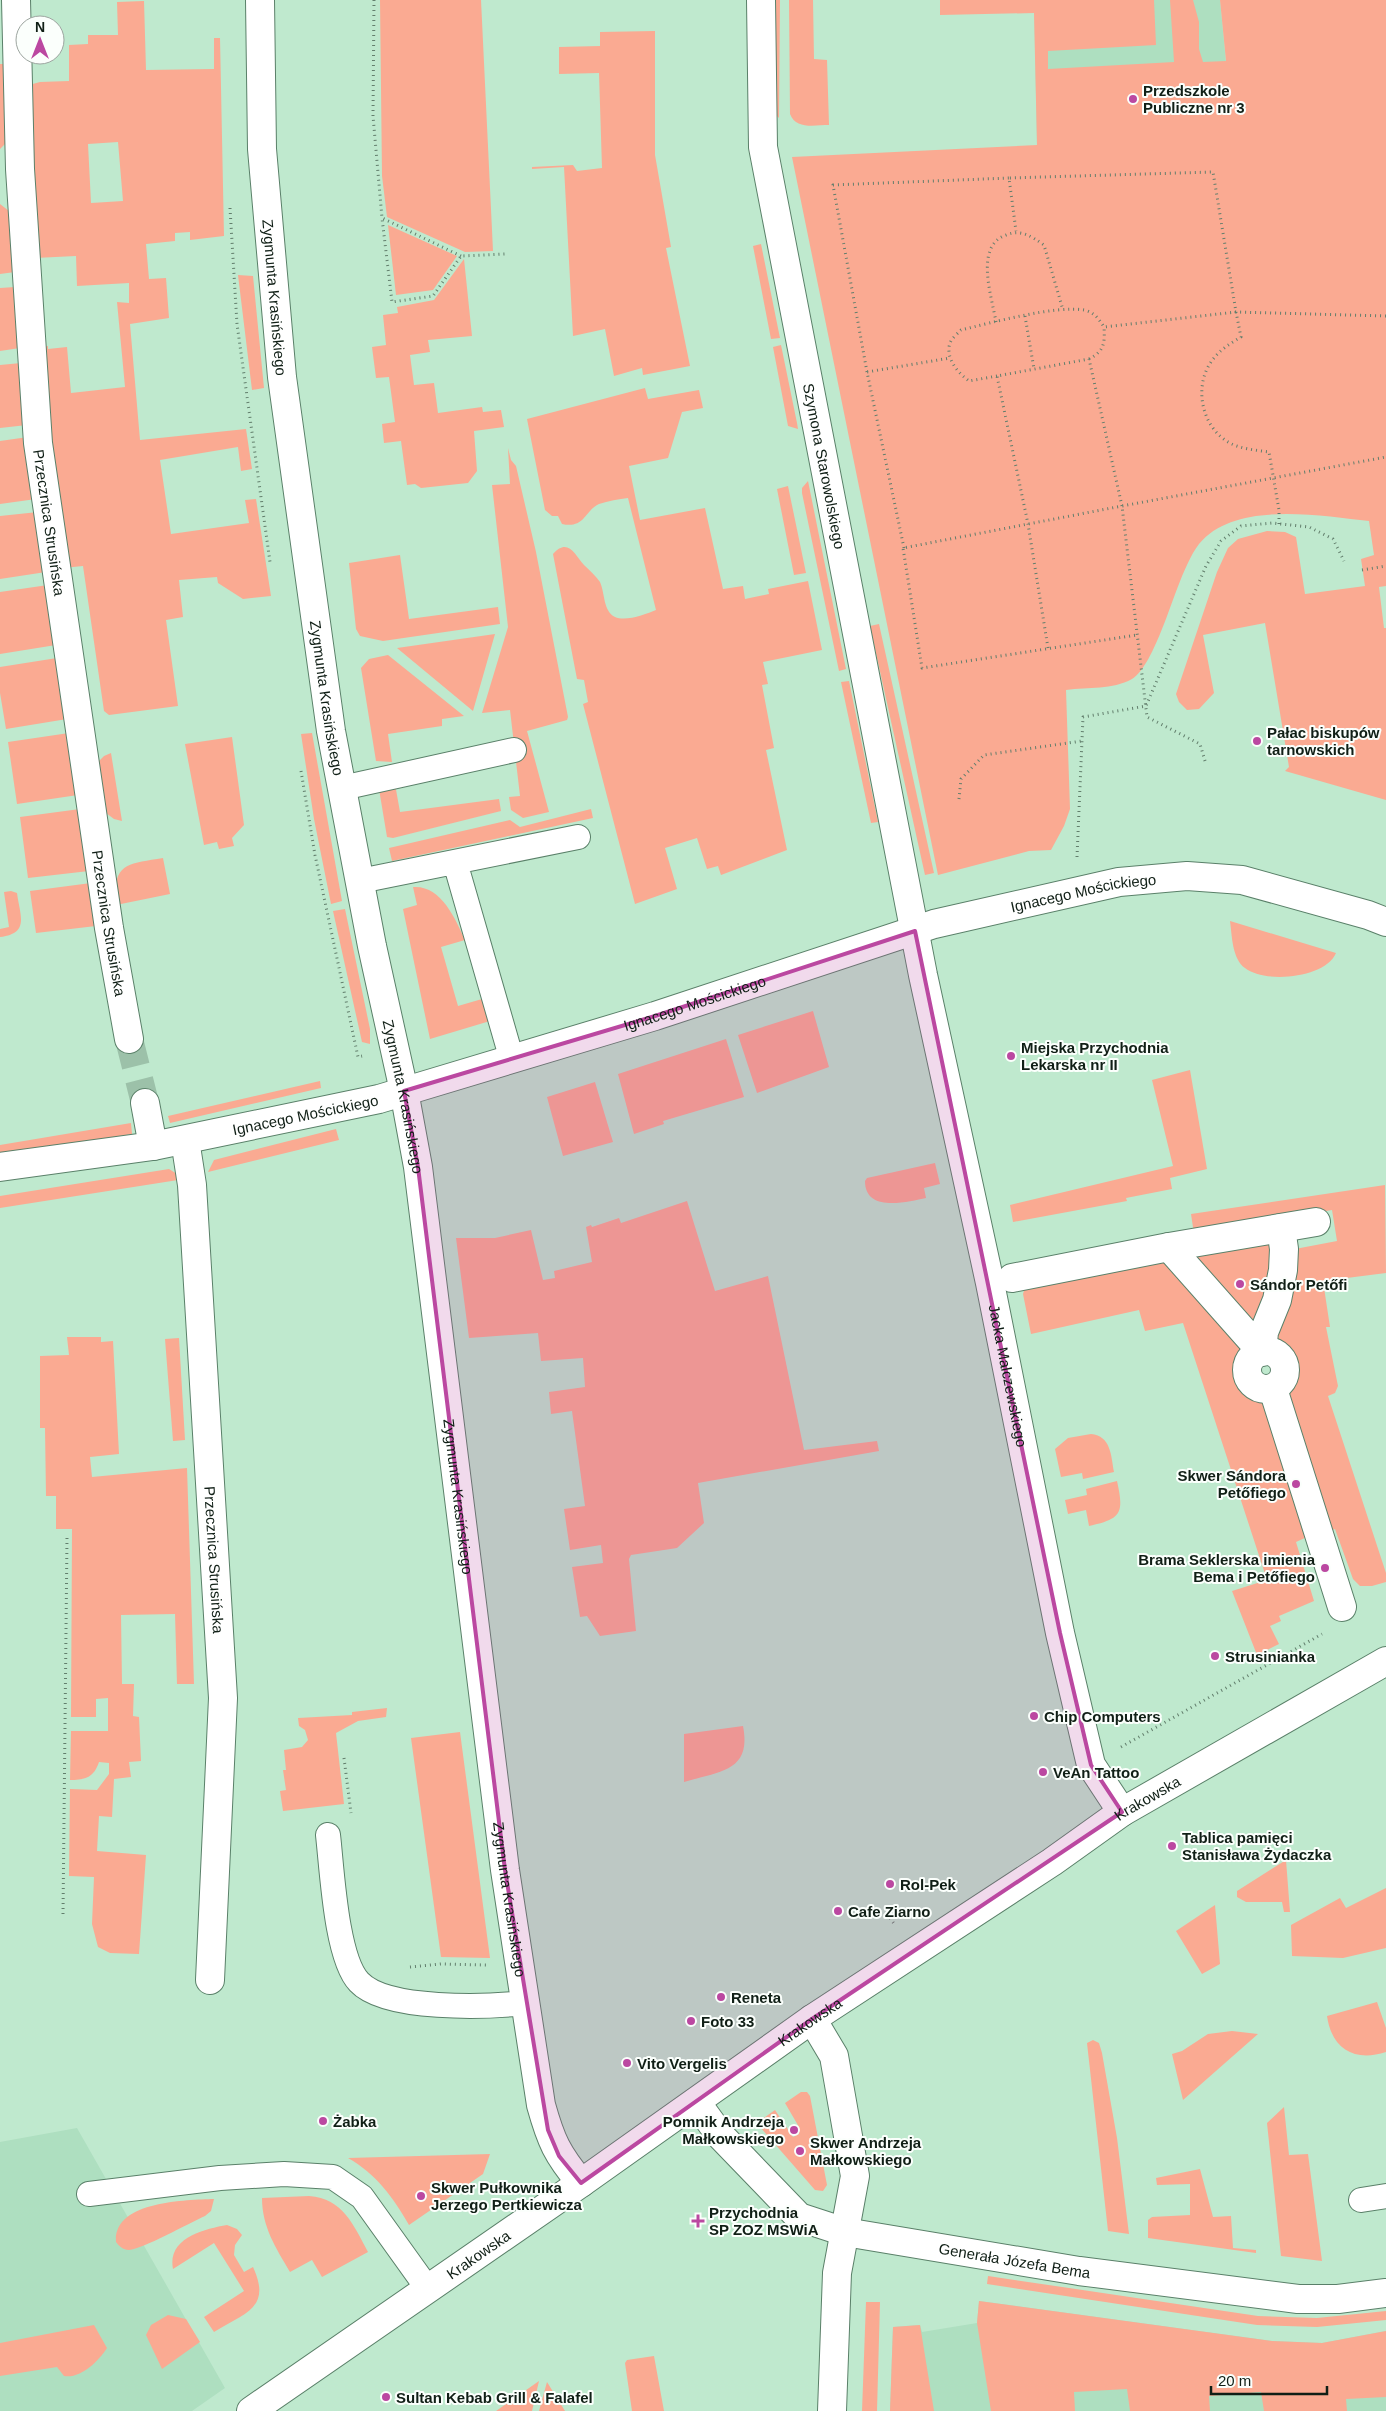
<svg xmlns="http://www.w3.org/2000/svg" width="1386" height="2411" viewBox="0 0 1386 2411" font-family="Helvetica,sans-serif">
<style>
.built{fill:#aedfc0}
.green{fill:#faaa92;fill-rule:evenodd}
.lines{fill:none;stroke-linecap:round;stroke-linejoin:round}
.street-tunnel{stroke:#9cc1a9;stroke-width:28;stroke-dasharray:28 14;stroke-linecap:butt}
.lane-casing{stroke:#5a8069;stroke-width:26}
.street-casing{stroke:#5a8069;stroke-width:30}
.path{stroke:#627e6c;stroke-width:3;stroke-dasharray:1 4;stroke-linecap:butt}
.lane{stroke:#fff;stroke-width:24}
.street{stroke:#fff;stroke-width:28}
.marked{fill:#bb48a1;fill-opacity:0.2;stroke:#bb48a1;stroke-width:4;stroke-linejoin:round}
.poi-dot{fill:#bb48a1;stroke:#fbfffc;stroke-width:2}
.labels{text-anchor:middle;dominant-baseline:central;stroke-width:4;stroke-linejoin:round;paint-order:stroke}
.poi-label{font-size:15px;font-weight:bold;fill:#101f16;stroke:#fbfffc;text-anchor:start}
.street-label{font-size:15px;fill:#101f16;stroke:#fbfffc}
</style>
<rect width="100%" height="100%" fill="#bfe9ce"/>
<path class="built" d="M1034,0h186l13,136 -196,9z
M77,2128l148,260 -33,23h-192v-269z
M979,2301l293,40 50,2 64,-12v80h-496l3,-84 27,-2 2,7 55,-9z"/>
<path class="green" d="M380,0h101l12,251 -28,1 -78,-35 -5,-41z
M774,0h6l-1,118 -4,-4z
M789,0h24l1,59 13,1 2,65c-14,0 -33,5 -39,-11z
M940,0h214l2,45 -108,6v18l126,-7 -4,-62h23l6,22v27l4,13 23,-1 -6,-61h166v586l-7,1 5,41h2v172l-101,-29 4,-4 -24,-144 -62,12 11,58 -15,16 -12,1 -8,-8 -3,-8 41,-122 11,-24 10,-9 29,-8 18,1 11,5 9,57 60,-8 -4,-27 13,-4 -5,-34c-49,-5 -134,-21 -170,23 -16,21 -28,65 -39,90 -5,12 -16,38 -28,45 -20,11 -43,8 -66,11l4,119 -6,17 -13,24 -22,1 -91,24 -146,-718 245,-12 -3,-132 -94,2z
M144,1l2,69 68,-1v-31h6l4,198 -34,4v-8l-15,1v8l-29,3 3,35 17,-1 3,40 -39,6 10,116 106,-11 6,40 -11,2 -3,-24 -78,13 11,74 78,-11 -4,-23 11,-1 15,97 -28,3 -25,-16 -1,-6 -38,3 4,37 -17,3 12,86 -69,9 -5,-4 -21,-145 -20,2 -21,-221 6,-1v3l19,-2 4,46 54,-6 -8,-85 12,1v-20l-52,3 -1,-30 -41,2 -6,-173 11,-3 29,-1v-36l19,-1v-9h30l-1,-33zM118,142l5,59 -32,2 -3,-59z
M655,31v124l16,92 -5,1 24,118 -47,9 -1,-7 -28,8 -9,-47 -32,7 -9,-169 -32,2v-2l41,-2 4,6 25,-3 -3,-95 -40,1v-27l41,-1v-14z
M0,64h7l1,77 -8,8z
M0,204l9,7 3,12 3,49 -15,2z
M388,225l69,31 -24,34 -37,5z
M761,244l19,94 -9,1 -18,-93z
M464,259l8,77 -44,4 2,12 -20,3 4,30 20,-2 4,30 44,-6 1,5 18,-2 3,17 -30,4 3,40 -9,12 -47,5 -6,-4 -8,1 -6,-44 -17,2 -2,-19 13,-2 -6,-45 -13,1 -4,-31 14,-2 -3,-30 15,-2 -1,-6 37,-7z
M238,275l15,1 11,112 -12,2z
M15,287l5,61 -20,3v-63z
M781,345l16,78 1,6 -10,-3 -15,-79z
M21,363l6,62 -27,3v-63z
M645,388l3,11 51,-9 4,18 -21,4 -14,46 -39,8 11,54 65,-12 18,81 20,-3 2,13 24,-5 -1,-5 40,-8 14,69 -59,12 5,22 -6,1 12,63 -8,2 21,100 -66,25 -3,-9 -11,3 -10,-31 -32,10 12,41 -42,15 -52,-200 5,-2 -4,-22 -7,-1 -24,-125c15,-17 22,1 31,11 6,6 12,11 16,17 5,11 3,29 15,35 11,5 31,-3 41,-7l-28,-112c-9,1 -20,3 -29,6 -14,6 -14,25 -37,20l-4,-8h-6l-7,-6 -18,-91z
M28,437l8,62 -36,5v-63z
M508,448l3,12 5,6 20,86 32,165 -1,3 -40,11 22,81 -26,6 -12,-8 -2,-13 11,-1 -10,-86 -28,3 26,-86 -16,-142 18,-1z
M808,481l38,188 -7,2 -37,-178v-5z
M788,486l18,87 -12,2 -17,-86z
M38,512l8,60 -46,7v-63z
M400,555l9,64 89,-12 2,17 -117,17 -23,-5 -4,-7 -7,-66z
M48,585l8,60 -56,9v-62z
M879,624l55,249 -9,2 -55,-249z
M495,634l-22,77 -76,-63z
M388,655l76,61 -22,3v7l-54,8 4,28 -16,-1 -15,-93 8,-9z
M57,658l10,61 -61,10 -6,-36v-26z
M849,681l29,141 -7,1 -30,-141z
M69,733l9,62 -61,9 -9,-62z
M312,733l30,168 -11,3 -17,-85 -13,-85z
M232,737l12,88 -12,13 2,8 -15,3 -2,-7 -13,3 -19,-101z
M111,753l11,68 -8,-2 -8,-6 -8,-51 6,-6z
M395,784l5,28 99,-13 2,12 -108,27 -6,-1 -8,-48z
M80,809l9,62 -61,7 -8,-61z
M591,809l2,9 -201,43 -3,-13 121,-28 10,7z
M163,858l7,36 -54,11c-4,-42 11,-41 47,-47z
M91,883l5,43 -60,7 -6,-42z
M413,887c28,-2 42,31 52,53l-24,7 17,59 24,-7 8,22 -60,18 -27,-130 14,-4z
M11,891l6,2c3,23 13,40 -17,44v-8l9,-2 -5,-35z
M345,909l25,120v15l-8,-2 -29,-131z
M1230,921l106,32c-10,25 -71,31 -91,15 -13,-9 -13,-33 -15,-47z
M813,1011l16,56 -72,26 -19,-58z
M726,1039l18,58 -81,24 1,3 -30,10 -16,-60z
M1190,1070l17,99 -37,9 2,11 -46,9 1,3 -114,21 -3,-17 163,-39 -21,-86z
M320,1081l1,7 -151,35 -2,-7z
M595,1082l18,60 -50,14 -16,-59z
M131,1123l1,11 -132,21v-10z
M336,1129l3,11 -131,32 6,-12z
M935,1163l5,21 -16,4 2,10c-19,4 -61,15 -61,-17l2,-3z
M169,1169l8,5 1,6 -178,28v-12z
M1385,1185l1,88 -63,8 7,46h-4l12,59 -3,7 -7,3 58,177v9l-14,4h-12l-7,-7 -18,-50 -8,3 -39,-139c14,-20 12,-45 -14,-53l21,-91 42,-8 -5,-31 -138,24 -3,-20z
M687,1201l28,90 53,-15 36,174 73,-9 2,10 -181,32 6,40 -27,25 -46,7 -2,4 7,72 -36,5 -13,-20 -7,1 -8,-50 31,-4 -2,-18 -31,5 -6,-41 21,-3 -13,-95 -21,3 -2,-22 36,-5 -2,-29 -42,3 -3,-28 -69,5 -13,-100h39l36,-8 12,50 12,-2 -1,-7 38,-9 -6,-35 5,-2 1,2 27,-9 2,5z
M1271,1238l4,24 -21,66 -54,-61 -7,-15z
M1161,1258l84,92 -10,13c-4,21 11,34 29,39l43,135 -11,5 18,59 -35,15 2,5 -11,5 9,18 -22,11 -25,-64 35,-11 -84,-257 -38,8 -6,-21 -108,24 -8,-40 2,-7z
M67,1337h34v5l12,-1 6,113 -29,3 2,20 95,-9 7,216h-17l-2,-70 -54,1 1,69h12l-1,32 6,1 2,44 -12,1 2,15 -17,2 -2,38 -13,-1 -2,35 49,4 -7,99 -29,-1 -12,-6 -6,-23 2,-47 -25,-1 1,-87 27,1 12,-16v-11l-10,-1c-5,15 -13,18 -29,18l1,-49h37v-33l-12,1v18h-25l1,-188h-16v-33h-10l-1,-68h-5v-72l29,-1z
M179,1338l6,102 -12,1 -8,-102z
M1091,1434c20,2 20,21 23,38l-31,7 -1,-6 -21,4 -6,-28 13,-11z
M1117,1481c7,32 5,38 -28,45l-3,-16 -18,4 -3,-14 22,-5 -1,-6z
M387,1708l-1,9 -28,4 -22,12 8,71 -61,7 -3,-20 6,-1 -3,-20h3l-2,-20 18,-3 6,-7 -3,-10 -6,-4 -1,-8 54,-3v-3z
M743,1726c9,46 -24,45 -59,56v-48z
M460,1732l30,226 -49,-1 -30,-219z
M1286,1860l4,52h-6l-2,-10h-36l-9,-5v-6z
M1386,1888v60l-43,10 -51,-2 -1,-31 49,-27 6,10z
M1215,1905l5,59 -18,10 -26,-43z
M1377,2002l9,26v24c-31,10 -54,-2 -59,-36z
M1232,2031l26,3 -75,66 -11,-46 10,-3 26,-17z
M1093,2040l6,3 3,10 15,85 12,96 -21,-3 -21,-188z
M801,2092h6l3,4 17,89 -4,6 -8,-1 -55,-63 -2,-5 17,-12 18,27 6,-3v-7l-14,-24z
M1284,2107l5,48 19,-1 14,107 -41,-5 -14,-133z
M490,2154l-7,20 -74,51c-16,-28 -33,-51 -61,-67z
M1200,2169l13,48 18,-1 2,32 23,2v3l-108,-15v-18l4,-3 38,-2v-31l-33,1 -1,-7z
M309,2196c34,2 45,30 59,56l-46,25 -10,-17 -22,12c-14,-24 -28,-45 -28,-74z
M214,2199l-3,12 -6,5c-16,7 -62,33 -76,34 -6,0 -10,-4 -13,-8 -3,-41 70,-42 98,-43z
M227,2225l10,4 5,6 -7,10 -1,10 10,17 9,-5c19,41 -8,46 -39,65l-10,-15 40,-26 -30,-48 -41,26c-6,-31 31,-40 54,-44z
M988,2276l270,40 59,2 69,-7v9l-69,7 -60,-2 -270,-41z
M979,2301l293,40 50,2 64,-12v66l-40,2 1,12h-83l-3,-19 -52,4 1,15h-80l-3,-22 -53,3 1,19h-84l-14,-88z
M866,2302h14l-3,109h-15z
M168,2315l18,4 14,23 -38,27 -16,-34 5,-10z
M94,2325l13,23c-9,14 -27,31 -43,28l-7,-9 -57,9v-33z
M920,2325l14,86h-44l3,-84z
M654,2356l10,55h-32l-7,-48 2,-3z
M539,2381l-7,30h-36z
M547,2382l18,29h-26z"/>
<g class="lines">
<path class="street-tunnel" d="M129,1039l16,64"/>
<g class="lane-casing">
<path id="lane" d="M342,788l172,-38
M455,862l57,198
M360,881l218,-44
M328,1835c4,34 8,123 31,147 27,29 128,25 166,21
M89,2194l131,-16 64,-4 49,3 29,20 66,92
M1361,2200l25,-4"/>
</g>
<g class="street-casing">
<g id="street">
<path id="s1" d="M16,0l4,169 18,274 71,485 20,111"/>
<path id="s2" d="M260,0l2,149 20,228 49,354 41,215 32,145 14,76 87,703 36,235c10,36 16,49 40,78"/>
<path id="s3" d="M761,0l2,147 160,828 67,308 70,350 31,132 31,47"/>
<path d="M145,1103l8,43"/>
<path id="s4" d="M185,1140l7,45 31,513 -13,282"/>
<path id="s5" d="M0,1167l153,-21 226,-47 276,-83 279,-92 185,-42 68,-6 55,4 126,35 18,7"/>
<path d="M1169,1247l93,105 2,-20 13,-32 6,-30 1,-21 -3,-21"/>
<path d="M1012,1278l157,-31 147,-25"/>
<circle cx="1266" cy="1370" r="19"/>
<path d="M1273,1389l69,218"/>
<path d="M812,2019l22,37 21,120 -18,97 -5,138"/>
<path id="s6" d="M696,2102l24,33 79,82 46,15 234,39 219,28h40l48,-6"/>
<path id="s7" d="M251,2411l330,-228 231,-164 240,-157 70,-50 264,-151"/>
</g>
</g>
<path class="path" d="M374,0l-1,116 9,102
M230,208l7,116 33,238
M461,256l-79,-38 10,84 41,-6 28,-40 44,-2
M1025,316l9,53
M996,322c-4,-25 -22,-76 10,-87 15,-6 25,1 38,10l19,65
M1089,359c15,-8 16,-15 15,-32
M867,372l-34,-187 176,-7
M997,376l-28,5c-11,-8 -24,-23 -19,-38 2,-5 8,-10 11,-13 29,-7 95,-25 123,-20 10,2 15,9 20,17l132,-15 -23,-140 -204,6 7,53
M1279,524v-14l-10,-58c-14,-2 -29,-3 -41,-10 -28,-17 -35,-59 -14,-84 7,-9 17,-15 27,-21l-5,-25 150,4
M904,548l-37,-176 83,-14
M1362,570l24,-4
M1048,648l-20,-124 -31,-148 92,-17 33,147 -219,42 19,120 215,-33
M1205,761l-5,-17 -53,-27 -25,-211 264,-49
M301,771l14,84 43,202 4,-1
M959,799l2,-20 23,-24 98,-14
M1077,857l6,-140 63,-11 60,-140 15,-25 20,-15 31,-3 37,4 24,12 11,22
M1121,1747l201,-113
M344,1758l7,55
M63,1914l4,-377
M890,1918l5,7
M410,1967l31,-3 45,1"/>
<use href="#lane" class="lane"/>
<use href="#street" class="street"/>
</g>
<path class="marked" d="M915,931l145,702 31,132 31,47 -310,207 -231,164 -22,-27 -11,-26 -43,-260 -87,-703 -14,-76 251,-75z"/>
<g class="poi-dot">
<circle cx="1133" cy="99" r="5"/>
<circle cx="1257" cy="741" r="5"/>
<circle cx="1011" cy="1056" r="5"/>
<circle cx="1240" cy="1284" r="5"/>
<circle cx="1296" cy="1484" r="5"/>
<circle cx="1325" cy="1568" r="5"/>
<circle cx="1215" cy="1656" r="5"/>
<circle cx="1034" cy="1716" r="5"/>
<circle cx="1043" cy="1772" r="5"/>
<circle cx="1172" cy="1846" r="5"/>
<circle cx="890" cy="1884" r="5"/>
<circle cx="838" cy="1911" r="5"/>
<circle cx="721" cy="1997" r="5"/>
<circle cx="691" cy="2021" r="5"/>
<circle cx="627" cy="2063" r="5"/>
<circle cx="323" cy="2121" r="5"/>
<circle cx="794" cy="2130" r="5"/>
<circle cx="800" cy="2151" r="5"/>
<circle cx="421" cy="2196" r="5"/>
<path d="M695.5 2213.5h5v5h5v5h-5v5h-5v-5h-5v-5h5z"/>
<circle cx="386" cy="2397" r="5"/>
</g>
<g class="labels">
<g class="poi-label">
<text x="1143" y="90">Przedszkole<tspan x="1143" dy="17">Publiczne nr 3</tspan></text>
<text x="1267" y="732">Pałac biskupów<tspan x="1267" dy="17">tarnowskich</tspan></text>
<text x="1021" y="1047">Miejska Przychodnia<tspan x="1021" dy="17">Lekarska nr II</tspan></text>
<text x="1250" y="1284">Sándor Petőfi</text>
<text x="1286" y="1475" text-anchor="end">Skwer Sándora<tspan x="1286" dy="17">Petőfiego</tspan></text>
<text x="1315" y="1559" text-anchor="end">Brama Seklerska imienia<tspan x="1315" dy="17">Bema i Petőfiego</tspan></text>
<text x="1225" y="1656">Strusinianka</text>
<text x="1044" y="1716">Chip Computers</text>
<text x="1053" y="1772">VeAn Tattoo</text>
<text x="1182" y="1837">Tablica pamięci<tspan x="1182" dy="17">Stanisława Żydaczka</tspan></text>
<text x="900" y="1884">Rol-Pek</text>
<text x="848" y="1911">Cafe Ziarno</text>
<text x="731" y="1997">Reneta</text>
<text x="701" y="2021">Foto 33</text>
<text x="637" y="2063">Vito Vergelis</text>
<text x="333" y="2121">Żabka</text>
<text x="784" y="2121" text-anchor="end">Pomnik Andrzeja<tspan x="784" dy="17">Małkowskiego</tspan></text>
<text x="810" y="2142">Skwer Andrzeja<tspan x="810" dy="17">Małkowskiego</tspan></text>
<text x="431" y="2187">Skwer Pułkownika<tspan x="431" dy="17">Jerzego Pertkiewicza</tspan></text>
<text x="709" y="2212">Przychodnia<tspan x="709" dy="17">SP ZOZ MSWiA</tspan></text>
<text x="396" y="2397">Sultan Kebab Grill &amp; Falafel</text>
</g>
<g class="street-label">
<text stroke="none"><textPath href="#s2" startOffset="298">Zygmunta Krasińskiego</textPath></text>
<text stroke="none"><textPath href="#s3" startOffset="472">Szymona Starowolskiego</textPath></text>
<text stroke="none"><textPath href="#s1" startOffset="524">Przecznica Strusińska</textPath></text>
<text stroke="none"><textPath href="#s2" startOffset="702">Zygmunta Krasińskiego</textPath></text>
<text stroke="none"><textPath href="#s5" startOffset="1120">Ignacego Mościckiego</textPath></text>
<text stroke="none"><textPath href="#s1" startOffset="929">Przecznica Strusińska</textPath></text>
<text stroke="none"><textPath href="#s5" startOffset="715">Ignacego Mościckiego</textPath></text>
<text stroke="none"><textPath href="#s2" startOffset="1108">Zygmunta Krasińskiego</textPath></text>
<text stroke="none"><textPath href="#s5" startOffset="310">Ignacego Mościckiego</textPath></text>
<text stroke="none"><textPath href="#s3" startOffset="1400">Jacka Malczewskiego</textPath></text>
<text stroke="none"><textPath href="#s2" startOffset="1512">Zygmunta Krasińskiego</textPath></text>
<text stroke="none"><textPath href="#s4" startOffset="421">Przecznica Strusińska</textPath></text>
<text stroke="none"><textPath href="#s7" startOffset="1086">Krakowska</textPath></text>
<text stroke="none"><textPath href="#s2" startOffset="1918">Zygmunta Krasińskiego</textPath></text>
<text stroke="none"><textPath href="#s7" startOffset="681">Krakowska</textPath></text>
<text stroke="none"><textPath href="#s7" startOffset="276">Krakowska</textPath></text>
<text stroke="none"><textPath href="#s6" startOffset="375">Generała Józefa Bema</textPath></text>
</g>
</g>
<g transform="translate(40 40)"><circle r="24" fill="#fbfffc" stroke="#9da5a0"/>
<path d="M0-4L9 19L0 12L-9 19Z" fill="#bb48a1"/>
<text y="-8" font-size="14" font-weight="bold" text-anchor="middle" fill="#101f16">N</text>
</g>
<path d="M1211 2386v8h116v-8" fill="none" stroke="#101f16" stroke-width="2.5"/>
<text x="1218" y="2386" font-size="15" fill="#101f16" stroke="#fbfffc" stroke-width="4" paint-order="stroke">20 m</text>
</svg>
